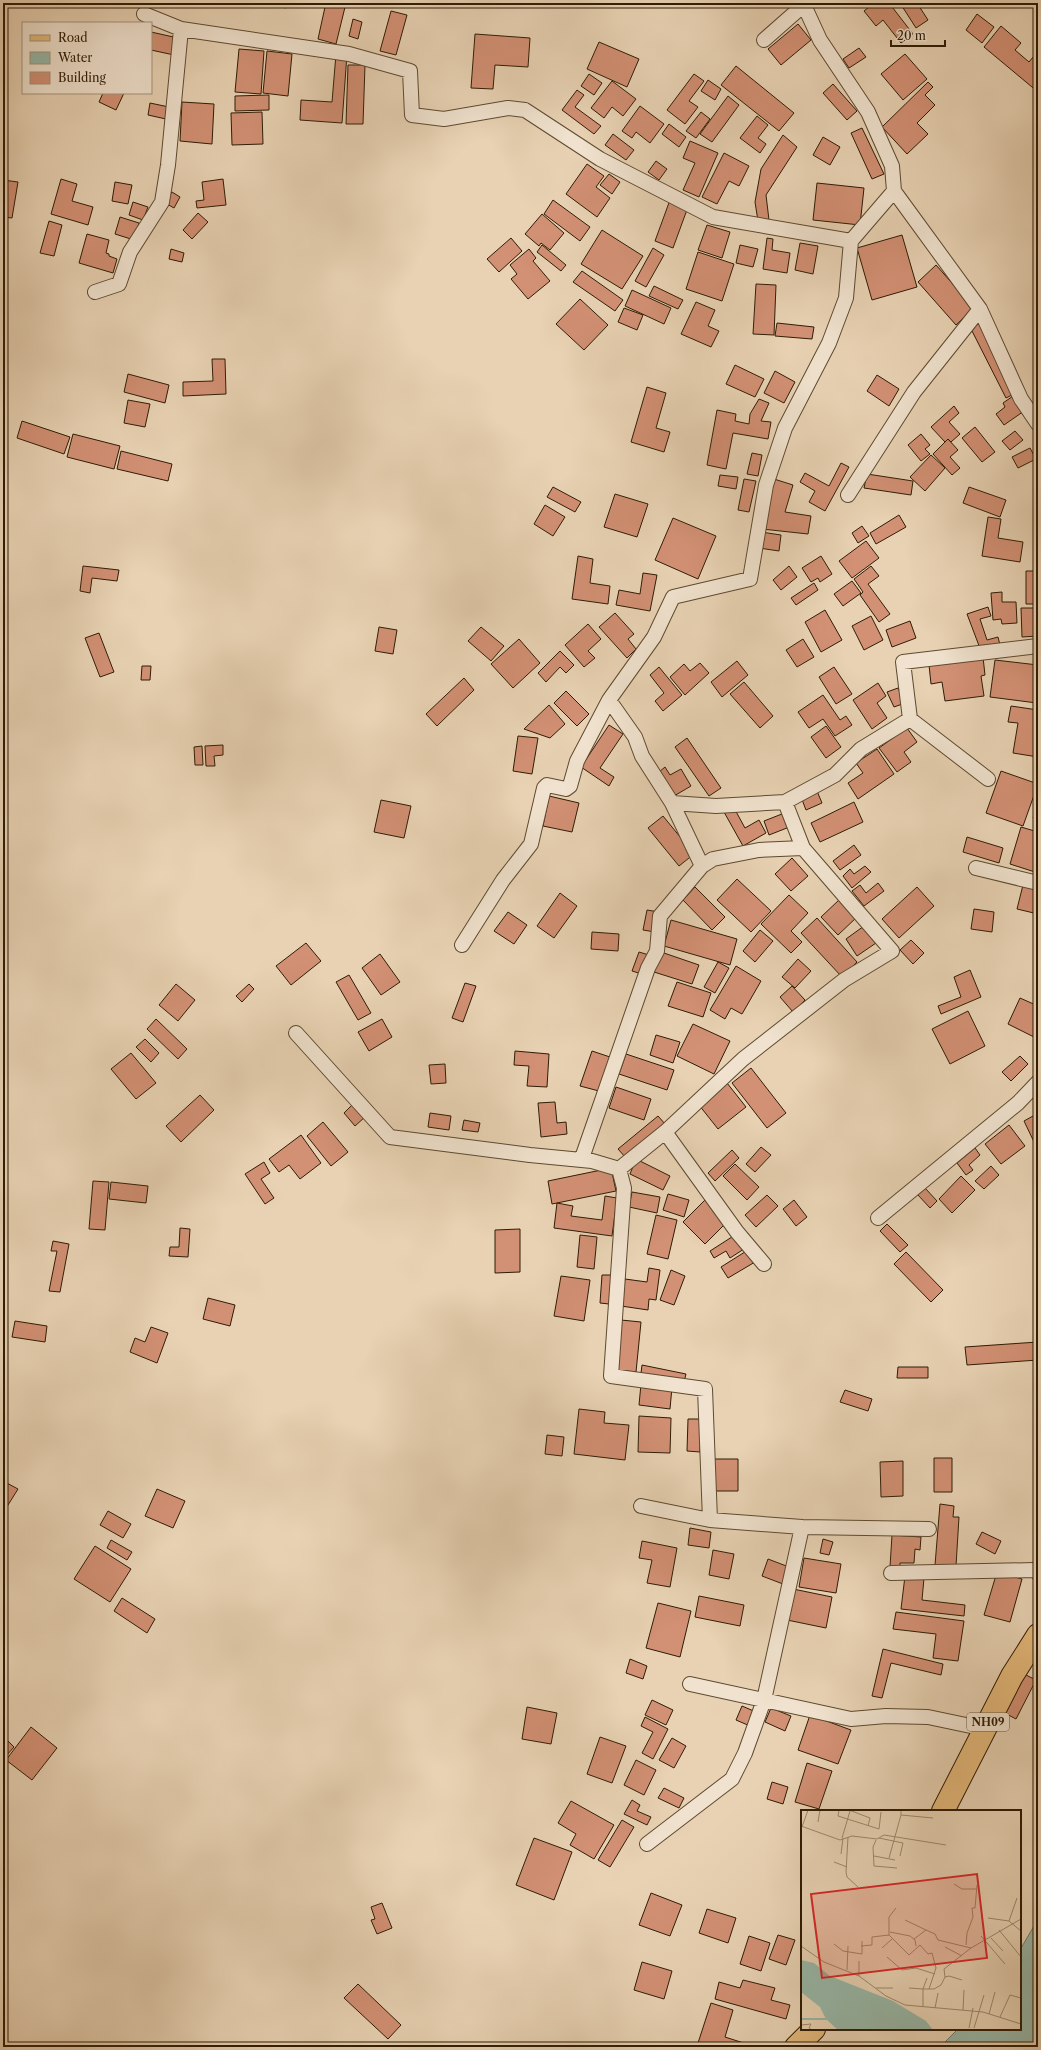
<svg xmlns="http://www.w3.org/2000/svg" width="1041" height="2050" viewBox="0 0 1041 2050" font-family="'Libre Caslon Text',serif">
<style>
.water{fill:#98b8a8;stroke:#6e7a67}
.building{fill:#d29074;stroke:#2f1c05}
.lines{fill:none;stroke-linecap:round;stroke-linejoin:round}
.minor-casing{stroke:#5d4a30;stroke-width:16}
.primary-casing{stroke:#2f1c05;stroke-width:24}
.minor{stroke:#f0e2ce;stroke-width:14}
.primary{stroke:#e4b97a;stroke-width:22}
.labels{text-anchor:middle;dominant-baseline:central;stroke-width:3;stroke-linejoin:round;paint-order:stroke}
.shield{fill:#f0e2ce;stroke:#695741;stroke-width:1}
.shield-label{font-size:11px;font-weight:bold;fill:#2f1c05}
.inset-river{fill:none;stroke:#98b8a8;stroke-width:2}
.inset-road{fill:none;stroke:#9e896d;stroke-width:1}
.view{fill:#d62828;fill-opacity:0.15;stroke:#d62828;stroke-width:2}
.inset-edge{fill:none;stroke:#2f1c05;stroke-width:2}
</style>
<rect width="100%" height="100%" fill="#e8d2b3"/>
<filter id="stains"><feTurbulence type="fractalNoise" baseFrequency=".005" numOctaves="4"/><feColorMatrix values="0 0 0 0 .2 0 0 0 0 .09 0 0 0 0 .02 0 0 0 .5 -.17"/></filter>
<radialGradient id="worn" r=".72"><stop offset=".6" stop-color="#630" stop-opacity="0"/><stop offset="1" stop-color="#630" stop-opacity=".3"/></radialGradient>
<path class="water" d="M1038,1919v128h-98l18,-18h62v-79z"/>
<path class="building" d="M268,3h19l-1,5z
M311,3h35l-10,41 -18,-5 7,-32z
M874,3h15l24,31 -12,9 -18,-23 -7,6 -12,-15z
M900,3h17l11,17 -12,8z
M391,11l16,4 -11,40 -16,-4z
M977,14l17,13 -12,16 -16,-13z
M353,19l9,3 -4,17 -9,-3z
M798,24l13,16 -30,25 -13,-16z
M1001,26l20,17 -6,7 14,12 9,-11 -2,22 2,19 -54,-45z
M151,32l27,6 -4,17 -23,-5z
M475,34l55,4 -2,29 -33,-2 -2,24 -22,-1z
M599,42l40,17 -12,28 -40,-18z
M859,48l7,9 -17,11 -6,-9z
M239,49l25,2 -3,43 -26,-2z
M267,51l25,3 -4,42 -25,-3z
M336,54h11l-5,69 -42,-3 1,-20 31,2z
M905,54l22,25 -24,21 -22,-26z
M348,65h17l-2,59h-17z
M736,66l58,47 -15,18 -58,-46z
M589,74l13,9 -8,12 -13,-9z
M694,74l10,7 -15,20 9,6 -13,17 -18,-14z
M708,80l13,9 -6,11 -14,-9z
M612,81l24,18 -13,17 -11,-9 -8,11 -13,-10z
M928,82l5,5 -8,8 10,10 -18,18 11,11 -21,20 -25,-27z
M833,84l24,27 -10,9 -24,-27z
M577,90l7,5 -9,12 26,19 -7,8 -32,-24z
M103,93h21l-8,17 -17,-8z
M269,95v15l-34,1v-15z
M728,96l11,9 -27,37 -12,-8z
M182,102l32,2 -2,40 -32,-3z
M150,103l19,4 -3,12 -18,-4z
M640,106l24,18 -14,19 -14,-11 -4,6 -10,-7z
M262,112l1,32 -31,1 -1,-32z
M701,112l9,7 -14,19 -10,-7z
M757,116l11,9 -10,13 8,6 -6,9 -20,-15z
M669,124l17,13 -7,10 -17,-13z
M862,128l22,46 -12,5 -21,-46z
M613,134l21,16 -8,10 -21,-15z
M783,135l14,12 -31,48 3,25 -11,1 -3,-19 6,-33z
M823,137l17,10 -10,18 -17,-10z
M690,141l28,12 -19,44 -16,-7 12,-27 -12,-5z
M724,153l25,13 -10,20 -10,-5 -12,23 -15,-7z
M656,161l11,8 -8,11 -11,-8z
M587,164l17,12 -8,11 14,11 -13,19 -31,-23z
M609,174l11,8 -8,12 -12,-9z
M61,179l16,5 -5,17 21,6 -5,18 -37,-11z
M223,179l3,26 -29,3 -1,-7 8,-1 -2,-18z
M3,180l15,2 -6,36 -9,-1z
M115,182l17,3 -4,19 -16,-3z
M817,183l47,5 -4,37 -47,-5z
M172,192l8,5 -6,11 -9,-5z
M553,200l37,27 -10,14 -36,-27z
M670,200l18,7 -15,41 -18,-7z
M133,202l15,5 -5,13 -14,-5z
M198,213l10,9 -16,17 -9,-9z
M542,214l22,19 -14,17 -9,-7 -2,3 -14,-12z
M120,217l19,6 -5,17 -19,-6z
M49,221l13,4 -8,31 -14,-3z
M707,225l23,7 -8,26 -24,-8z
M602,230l41,26 -21,33 -41,-25z
M87,234l22,6 -3,13 3,1v2l8,3 -4,14 -34,-10z
M902,235l15,52 -45,13 -15,-52z
M511,238l11,13 -23,21 -12,-13z
M767,238l6,1 -1,11 18,3 -3,20 -24,-4z
M800,243l18,3 -5,28 -18,-4z
M542,245l24,20 -5,6 -24,-19z
M740,245l18,4 -5,18 -17,-4z
M653,248l11,7 -18,32 -11,-6z
M171,249l13,4 -2,9 -13,-3z
M529,249l7,9 -3,3 17,20 -22,18 -17,-20 6,-5 -7,-9z
M698,252l36,12 -12,37 -36,-12z
M936,265l38,43 -18,17 -38,-43z
M582,271l41,29 -8,11 -42,-29z
M756,284l20,1 -2,50 -21,-1z
M654,286l29,14 -5,9 -29,-13z
M632,290l39,18 -7,16 -39,-18z
M580,299l28,26 -24,25 -28,-26z
M696,302l19,8 -7,16 11,5 -8,16 -30,-13z
M624,308l19,7 -6,15 -19,-8z
M980,320l36,73 -10,5 -37,-73z
M777,323l37,4 -2,12 -37,-3z
M212,359h13l1,35 -43,2v-14l30,-1z
M735,365l29,14 -9,18 -29,-13z
M775,371l20,11 -11,21 -20,-10z
M128,374l41,11 -4,18 -41,-11z
M877,375l22,14 -10,17 -22,-15z
M647,387l19,6 -10,35 14,4 -6,20 -33,-10z
M1016,394l11,15 -23,16 -8,-11 9,-7 -2,-4z
M759,399l10,4 -8,18 10,1 -3,17 -35,-6 -7,36 -19,-4 10,-55 19,4 -1,7 14,3 1,-10z
M128,400l22,4 -5,23 -21,-4z
M954,406l5,7 -10,9 11,12 -9,8 -3,-3 -3,3 -14,-15z
M22,421l48,16 -6,17 -47,-16z
M975,427l20,25 -13,10 -20,-24z
M1015,431l8,9 -13,10 -8,-9z
M73,434l47,12 -6,23 -47,-12z
M921,434l9,11 -5,4 5,5 -9,7 -13,-16z
M948,439l10,11 -8,7 10,11 -8,7 -19,-21z
M1030,448l6,11 -18,9 -6,-11z
M121,451l51,13 -4,17 -51,-12z
M752,453l10,2 -4,21 -11,-2z
M931,455l14,13 -20,23 -15,-14z
M841,463l8,4 -24,44 -16,-9 6,-11 -15,-9 5,-9 24,13z
M867,474l46,7 -2,14 -47,-7z
M720,475l18,2 -2,12 -18,-3z
M744,479l12,2 -7,31 -11,-2z
M774,479l19,6 -8,27 26,4 -3,18 -46,-5z
M553,487l28,15 -6,10 -28,-15z
M969,487l37,13 -6,17 -37,-14z
M615,494l33,10 -11,33 -33,-10z
M545,505l20,12 -12,19 -19,-12z
M899,515l7,12 -30,17 -6,-11z
M988,517l13,2 -3,19 25,4 -3,20 -38,-6z
M673,518l43,18 -18,43 -43,-19z
M862,526l7,10 -11,7 -6,-10z
M761,532l20,3 -2,16 -20,-3z
M866,541l13,17 -27,20 -13,-17z
M578,556l15,3 -3,24 20,3 -2,18 -36,-5z
M821,556l11,18 -12,8 -2,-4 -7,4 -9,-14z
M83,566l36,4 -2,11 -25,-3 -2,15 -10,-2z
M789,566l8,11 -16,13 -8,-10z
M871,566l8,10 -11,8 22,30 -11,8 -19,-27 3,-3 -9,-13z
M1026,571h12v33h-12z
M643,573l14,2 -7,36 -34,-6 3,-15 21,4z
M852,581l9,12 -18,13 -9,-12z
M814,583l4,7 -22,15 -5,-7z
M1002,592v10h14l1,21 -15,1 -1,-5 -8,1 -2,-27z
M988,607l3,9 -11,3 7,21 11,-3 2,8 -19,6 -14,-37z
M1021,608h17v28l-16,1z
M825,610l17,30 -21,12 -16,-30z
M615,613l19,21 -6,5 8,10 -9,9 -28,-31z
M871,616l12,24 -19,10 -12,-24z
M910,621l6,17 -24,9 -6,-17z
M588,624l13,15 -13,12 7,7 -11,9 -19,-22z
M379,627l18,3 -4,24 -18,-3z
M481,627l23,19 -13,15 -23,-20z
M99,633l15,39 -14,5 -15,-39z
M519,639l21,24 -27,25 -22,-24z
M803,639l11,18 -17,10 -11,-17z
M560,651l14,14 -8,8 -6,-6 -14,15 -8,-9z
M983,657l2,18 -4,1 3,20 -39,5 -3,-19 -11,2 -2,-19z
M995,660l43,5 -1,38 -47,-6z
M737,661l11,14 -26,22 -11,-15z
M700,663l9,10 -24,22 -15,-18 14,-13 6,7z
M142,666h9l-1,14h-9z
M659,667l23,28 -19,16 -8,-10 9,-8 -14,-18z
M834,667l18,27 -16,10 -17,-27z
M464,678l10,12 -37,36 -11,-12z
M744,682l29,34 -13,12 -30,-34z
M878,683l8,13 -9,7 10,15 -15,11 -19,-29z
M898,688l7,15 -11,4 -7,-15z
M566,691l23,23 -12,12 -23,-23z
M823,695l17,25 6,-4 6,9 -17,11 -12,-17 -14,9 -11,-16z
M549,705l16,19 -15,14 -26,-9z
M1011,706l27,4v47l-25,-4 5,-30 -10,-1z
M609,725l14,9 -23,34 14,9 -5,9 -28,-19z
M826,726l15,21 -15,11 -15,-21z
M907,728l10,14 -13,10 7,10 -14,10 -18,-24z
M518,736l20,2 -6,36 -19,-3z
M687,738l34,50 -12,8 -34,-49z
M223,745v10l-9,1 1,10h-9l-1,-20z
M202,746l1,19h-8l-1,-18z
M877,749l17,25 -36,25 -10,-16 15,-10 -7,-10z
M665,767l5,8 11,-6 10,17 -17,10 -15,-24z
M1001,771l37,13 -15,42 -37,-13z
M817,791l5,12 -16,7 -5,-13z
M549,796l30,7 -7,29 -29,-6z
M381,800l30,6 -7,32 -30,-6z
M854,802l9,20 -43,20 -9,-19z
M1038,804v16l-5,-2z
M733,806l12,22 14,-8 7,13 -23,13 -19,-34z
M787,812l5,14 -23,9 -5,-14z
M663,816l31,38 -15,12 -31,-38z
M1021,827l17,5v41l-28,-9z
M967,837l36,11 -4,15 -36,-11z
M854,845l7,10 -21,15 -7,-9z
M792,858l16,18 -17,15 -16,-17z
M865,866l6,6 -19,16 -9,-12 7,-7 4,5z
M737,879l34,32 -20,21 -34,-32z
M1024,881l14,3v30l-21,-5z
M878,883l6,8 -20,15 -12,-15 8,-6 6,8z
M695,887l30,30 -13,13 -29,-30z
M917,887l17,19 -35,32 -17,-19z
M560,893l17,13 -23,32 -17,-12z
M789,895l19,18 -17,18 11,11 -11,11 -30,-29z
M840,899l17,18 -19,18 -17,-18z
M974,909l20,3 -2,20 -21,-3z
M647,910l12,2 -4,20 -12,-2z
M508,912l19,13 -13,19 -20,-13z
M817,918l40,44 -15,15 -41,-44z
M671,920l66,19 -7,26 -66,-19z
M864,926l12,17 -19,13 -11,-17z
M760,930l13,11 -18,21 -12,-11z
M592,932l27,2 -1,17 -27,-2z
M911,940l13,13 -11,11 -13,-14z
M306,943l15,18 -30,24 -15,-19z
M639,952l10,3 -7,19 -10,-3z
M661,952l38,13 -7,19 -38,-12z
M380,954l20,28 -19,13 -19,-27z
M798,959l13,12 -16,17 -13,-11z
M718,962l11,6 -14,25 -11,-6z
M736,966l25,15 -19,33 -11,-6 -6,11 -15,-9z
M970,970l11,27 -40,17 -3,-8 23,-9 -7,-20z
M349,975l22,38 -13,7 -22,-38z
M677,982l34,11 -8,24 -35,-11z
M465,983l11,3 -13,36 -11,-4z
M176,984l19,16 -17,21 -19,-16z
M249,984l5,5 -12,13 -6,-6z
M792,986l13,14 -12,12 -13,-15z
M1020,998l18,8v33l-30,-15z
M968,1011l17,35 -35,18 -18,-35z
M156,1019l31,30 -9,10 -31,-30z
M382,1019l10,18 -23,14 -11,-19z
M693,1024l37,17 -16,33 -37,-18z
M656,1035l24,7 -7,21 -23,-8z
M145,1039l14,14 -8,9 -15,-15z
M515,1051l34,3 -2,33 -20,-1 2,-20 -15,-1z
M592,1051l18,6 -11,34 -19,-5z
M131,1053l25,30 -20,16 -25,-30z
M626,1054l48,16 -7,20 -48,-16z
M1020,1056l8,8 -17,17 -9,-9z
M445,1064l1,19 -15,1 -2,-19z
M751,1068l35,45 -19,15 -35,-45z
M727,1083l19,24 -28,22 -19,-24z
M616,1087l35,12 -7,21 -35,-12z
M200,1095l14,15 -33,32 -15,-16z
M555,1102l2,21 9,-1 1,12 -26,3 -3,-34z
M353,1104l12,13 -10,9 -11,-13z
M430,1113l21,3 -2,14 -21,-3z
M658,1116l8,9 -40,33 -8,-9z
M1033,1116l5,10v17l-3,1 -11,-23z
M464,1120l16,3 -2,9 -16,-2z
M323,1122l25,30 -17,14 -24,-30z
M1009,1125l16,21 -24,18 -16,-20z
M301,1135l20,28 -21,16 -11,-14 -10,7 -10,-13z
M761,1147l10,8 -16,17 -9,-8z
M975,1148l5,7 -11,10 4,5 -7,5 -9,-12z
M732,1150l7,8 -24,23 -7,-8z
M636,1159l34,17 -7,14 -33,-16z
M264,1162l6,11 -9,6 13,19 -9,6 -20,-30z
M735,1164l24,23 -12,13 -24,-24z
M991,1166l8,9 -15,14 -9,-8z
M611,1168l5,23 -64,13 -4,-23z
M961,1176l14,14 -23,23 -13,-14z
M93,1181l16,1 -4,48 -16,-1z
M111,1182l37,4 -2,17 -37,-4z
M925,1188l12,13 -7,7 -12,-13z
M632,1192l28,5 -3,16 -28,-6z
M668,1194l21,6 -5,17 -21,-7z
M767,1195l11,11 -22,21 -11,-12z
M605,1196l12,2 -5,38 -58,-8 3,-25 16,3 -2,10 31,4z
M705,1200l22,22 -22,22 -22,-22z
M794,1200l13,17 -11,9 -13,-17z
M656,1215l21,5 -9,39 -21,-5z
M887,1224l21,21 -8,7 -20,-21z
M180,1228l10,1 -2,28 -19,-1 1,-9h9z
M520,1229v43l-25,1v-43z
M580,1235l17,2 -3,32 -17,-2z
M735,1235l9,14 -14,9 -4,-7 -12,7 -4,-7z
M53,1241l16,3 -9,48 -11,-1 8,-40h-6z
M748,1250l7,12 -27,16 -7,-11z
M906,1252l37,38 -12,12 -37,-38z
M649,1268l11,2 -4,30 -7,-1 -1,11 -27,-4 4,-27 22,3z
M671,1270l14,6 -11,29 -14,-5z
M602,1275h10l-3,29 -9,-1z
M561,1276l29,4 -6,41 -30,-5z
M208,1298l27,7 -5,21 -27,-7z
M621,1320l20,2 -5,50 -21,-2z
M15,1321l32,5 -2,16 -33,-5z
M151,1327l17,6 -11,30 -27,-11 5,-14 10,4z
M1038,1342v18l-71,5 -2,-18z
M642,1365l44,9 -2,8 -43,-9z
M898,1367h30v11h-31z
M641,1384l31,3 -2,22 -31,-4z
M845,1390l27,9 -4,12 -28,-9z
M579,1409l26,3 -1,11 25,2 -4,35 -51,-6z
M639,1416l32,2 -1,35 -32,-1z
M688,1419h13l-1,33 -13,-1z
M547,1435l17,2 -2,19 -17,-2z
M934,1458h18v34h-18z
M710,1459h28v32h-28z
M903,1461v35l-22,1 -1,-35z
M3,1481l15,8 -15,24z
M157,1489l28,12 -12,27 -28,-12z
M940,1504l14,2 -1,11h6l-3,49 -21,-1z
M108,1511l23,13 -8,14 -23,-13z
M690,1528l21,4 -2,16 -21,-3z
M982,1532l19,9 -6,13 -19,-10z
M892,1535l29,2 -1,13 -5,-1 -1,14h-14v5l-10,-1z
M823,1539l10,3 -4,13 -9,-2z
M111,1540l21,12 -5,8 -20,-12z
M642,1541l35,7 -7,39 -23,-4 5,-23 -13,-2z
M95,1546l36,23 -21,33 -36,-23z
M713,1550l21,4 -5,25 -20,-4z
M804,1558l37,6 -5,29 -37,-6z
M768,1559l21,8 -6,17 -21,-8z
M997,1572l25,7 -12,43 -26,-7z
M905,1576l19,2 -2,22 43,5 -1,11 -63,-7z
M793,1589l39,8 -6,31 -39,-8z
M699,1596l45,9 -4,21 -45,-9z
M122,1598l33,21 -8,14 -33,-22z
M658,1603l33,8 -11,46 -34,-9z
M896,1612l68,9 -6,40 -25,-3 3,-24 -43,-5z
M883,1649l60,15 -2,11 -50,-12 -9,35 -10,-2z
M630,1659l17,7 -4,13 -17,-6z
M1020,1672l16,8 -20,39 -15,-8z
M652,1700l21,10 -7,15 -21,-10z
M742,1706l14,6 -6,14 -14,-6z
M527,1707l30,6 -6,31 -29,-5z
M771,1708l20,8 -6,15 -20,-9z
M810,1715l41,15 -13,34 -40,-14z
M645,1717l23,12 -15,30 -11,-6 11,-21 -12,-6z
M31,1727l26,21 -25,32 -26,-20z
M3,1736l11,11 -8,9 -3,-3z
M600,1737l26,9 -14,37 -25,-9z
M672,1738l14,8 -12,22 -15,-8z
M636,1760l20,10 -12,25 -20,-10z
M807,1763l25,8 -13,38 -24,-7z
M772,1782l16,5 -5,17 -16,-5z
M664,1788l20,10 -5,10 -21,-10z
M632,1800l8,5 -3,6 14,6 -4,8 -23,-11z
M571,1801l43,24 -20,34 -24,-14 6,-11 -18,-11z
M622,1820l12,7 -24,40 -12,-7z
M534,1838l38,14 -18,48 -38,-15z
M651,1893l31,12 -12,31 -31,-11z
M382,1903l10,25 -15,6 -6,-14 4,-1 -4,-12z
M707,1909l29,9 -8,25 -29,-10z
M778,1935l17,5 -9,25 -17,-6z
M749,1936l21,7 -9,28 -21,-7z
M642,1962l30,9 -8,28 -30,-9z
M743,1980l32,8 -4,12 19,5 -4,14 -71,-20 4,-17 21,6z
M358,1984l43,41 -13,14 -44,-41z
M711,2003l22,7 -8,27 31,10h-44l-14,-4z"/>
<g class="lines">
<g class="minor-casing">
<path id="minor" d="M803,3l17,37 48,72 24,54 2,25 86,118 41,90 17,25
M144,14l37,15 168,25 61,17 2,44 32,4 64,-11 17,2 75,49 113,58 138,24
M764,40l42,-37
M95,292l24,-8 11,-32 32,-50 6,-37 13,-136
M848,495l66,-103 66,-83
M910,719l78,60
M672,803l44,3 69,-4
M702,866l-30,-63 -30,-47 -7,-19 -26,-37 45,-63 19,-40 77,-18 16,-94 19,-57 44,-85 17,-45 5,-57 43,-50
M976,868l62,15
M462,945l41,-65 28,-36 13,-56 3,-3 19,4 4,-3 7,-25 32,-61
M296,1033l94,104 140,18 62,6 27,8 5,19 -13,188 94,13 5,131
M665,1132l72,100 27,32
M592,1161l-10,-3 66,-190 9,-17 3,-35 42,-50 11,-7 46,-9 44,-2
M619,1169l46,-37 78,-73 101,-79 48,-29 -89,-103 -18,-46 50,-27 26,-26 49,-30 -7,-57 135,-16
M878,1218l140,-115 20,-21
M641,1506l69,14 92,7 -38,173 -19,53 -13,26 -85,65
M802,1527l127,2
M891,1573l143,-3 4,3
M690,1684l161,35 35,-3 42,1 57,12"/>
</g>
<g class="primary-casing">
<path id="primary" d="M943,1811l69,-135 26,-41
M796,2047l18,-18"/>
</g>
<use href="#minor" class="minor"/>
<use href="#primary" class="primary"/>
</g>
<g class="labels">
<rect class="shield" x="967" y="1713" width="42" height="18" rx="3"/>
<g class="shield-label">
<text x="988" y="1722">NH09</text>
</g>
</g>
<g transform="translate(801 1810)">
<rect width="220" height="220" fill="#e8d2b3"/>
<path d="M0,150l13,3 16,13 63,25 33,20 7,9h-95l-12,-11 -6,-12 -19,-15z" fill="#98b8a8"/>
<path class="inset-river" d="M0,209h27"/>
<path class="inset-road" d="M38,0l-1,6 41,13 2,-17M48,0l21,8 -2,8M100,0v5l32,3M17,12l2,-12M0,16l39,14 12,-4 25,3 7,-4 62,10M1,17l6,-17M47,27l-2,35 1,5 11,10M41,28l8,-27M78,28l24,5 -3,13M75,30l-3,7 1,19 23,2M40,44l2,-16M73,46l21,4M88,48l12,-43M33,52l13,5M153,74l8,5h14M216,88l-8,23 12,10M187,108l21,3M104,110l21,10M198,120l22,27M89,122l20,4 5,4 1,6M88,125l20,20 11,-10 8,9 4,-1 4,15 -7,21M180,126l24,28M190,128l12,13M113,129l12,-9 9,4 3,6 33,8M33,134l9,7 19,3v-13M165,135l1,-12 6,-16 -1,-9h3l2,-23M0,136l23,16 35,14 27,20 19,9 78,7 38,12M60,136l11,-1v-8l17,-2v-18l7,-9M144,137l17,9M81,138l10,-9M86,147l15,13 14,-2 19,6M58,151v15M46,160l1,-24M144,167l4,-1 13,4M75,178h17M108,178l14,1 4,-11M122,197v-18h11l7,-4 4,-8 -1,-8 27,-21 50,-29M134,198l3,-15M162,200l1,-20M188,204l6,-22M199,207l10,-22 11,3M0,215l10,-1 -2,4 3,2M168,218l4,-20M173,218l10,-33"/>
<path class="view" d="M176,64l10,84 -165,20 -11,-84z"/>
<rect width="220" height="220" class="inset-edge"/>
</g>
<rect width="1041" height="2050" fill="none" stroke="#e8d2b3" stroke-width="16"/>
<rect x="4" y="4" width="1033" height="2042" fill="none" stroke="#2f1c05" stroke-width="2"/>
<rect x="8" y="8" width="1025" height="2034" fill="none" stroke="#2f1c05"/>
<rect x="22" y="22" width="130" height="72" fill="#f0e2ce" stroke="#a3937e"/>
<rect x="30" y="35" width="20" height="6" fill="#e4b97a" stroke="#a3937e"/>
<text x="58" y="42" font-size="12" fill="#2f1c05">Road</text>
<rect x="30" y="52" width="20" height="12" fill="#98b8a8" stroke="#a3937e"/>
<text x="58" y="62" font-size="12" fill="#2f1c05">Water</text>
<rect x="30" y="72" width="20" height="12" fill="#d29074" stroke="#a3937e"/>
<text x="58" y="82" font-size="12" fill="#2f1c05">Building</text>
<path d="M891 40v6h54v-6" fill="none" stroke="#2f1c05" stroke-width="2"/>
<text x="897" y="40" font-size="12" fill="#2f1c05" stroke="#f0e2ce" stroke-width="3" paint-order="stroke">20 m</text>
<rect width="100%" height="100%" filter="url(#stains)"/>
<rect width="100%" height="100%" fill="url(#worn)"/>
</svg>
